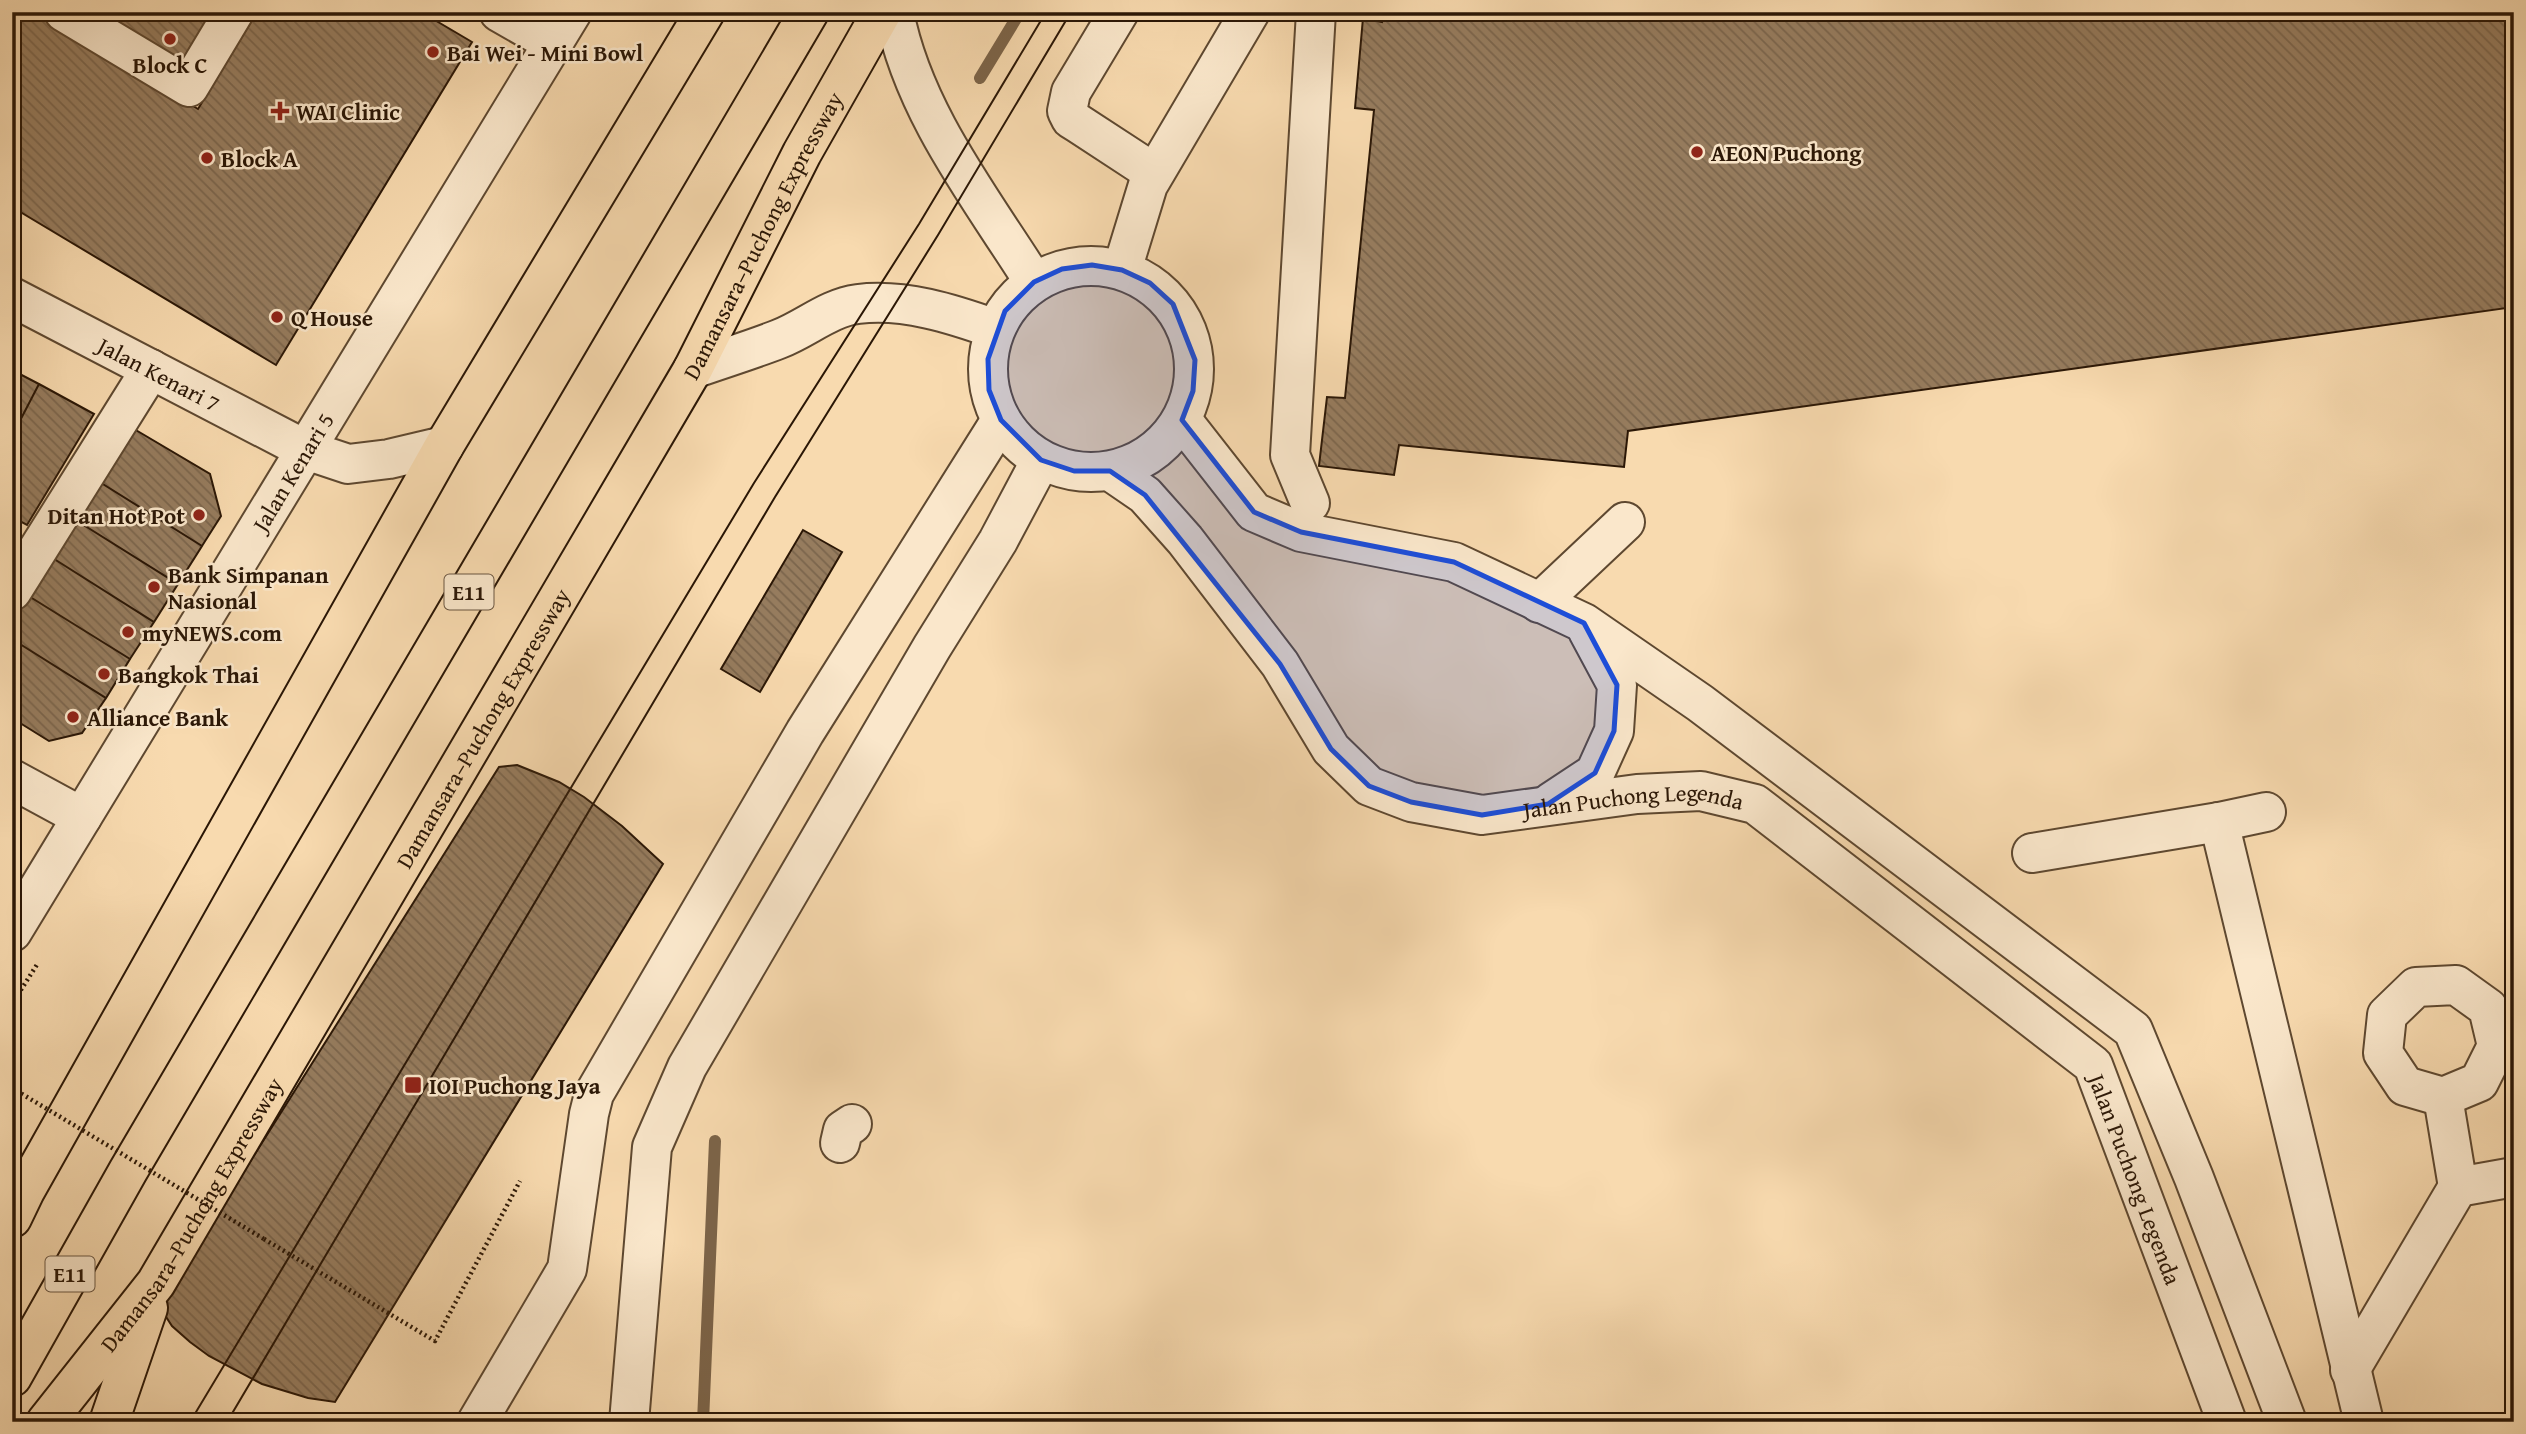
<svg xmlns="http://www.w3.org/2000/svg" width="2526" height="1434" viewBox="0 0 2526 1434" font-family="'Gentium Book Plus',serif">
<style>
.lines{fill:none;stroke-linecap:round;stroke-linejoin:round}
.stream{stroke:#7c6449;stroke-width:12}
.building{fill:url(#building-back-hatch);stroke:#2b1706;stroke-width:2}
.minor-casing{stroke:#5e4830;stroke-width:42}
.highway-casing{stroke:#2b1706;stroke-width:42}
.path{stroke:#2b1706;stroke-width:4.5;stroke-dasharray:2 3.5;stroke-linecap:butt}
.minor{stroke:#fae7cb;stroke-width:38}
.highway{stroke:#f8daaf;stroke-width:38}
.tram{stroke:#2b1706;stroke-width:2}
.path-bridge{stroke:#2b1706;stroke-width:4.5;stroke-dasharray:2 3.5;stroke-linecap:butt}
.marked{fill:#1d4ed8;fill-opacity:0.2;stroke:#1d4ed8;stroke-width:5;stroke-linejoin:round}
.poi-dot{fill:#8f2418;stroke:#fae7cb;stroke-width:2.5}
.labels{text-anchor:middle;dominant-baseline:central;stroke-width:5;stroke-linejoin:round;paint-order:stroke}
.shield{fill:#fae7cb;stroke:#695541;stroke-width:2}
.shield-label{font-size:21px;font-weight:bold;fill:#2b1706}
.poi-label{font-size:23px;font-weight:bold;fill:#2b1706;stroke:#fae7cb;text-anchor:start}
.street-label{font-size:23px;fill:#2b1706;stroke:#fae7cb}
</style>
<defs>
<pattern id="building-back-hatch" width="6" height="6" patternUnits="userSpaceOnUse" patternTransform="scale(1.75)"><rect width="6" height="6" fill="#967c5e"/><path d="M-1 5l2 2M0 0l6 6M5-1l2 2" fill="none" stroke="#7b654c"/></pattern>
</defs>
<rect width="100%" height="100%" fill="#f8daaf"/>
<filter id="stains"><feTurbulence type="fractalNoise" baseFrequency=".00286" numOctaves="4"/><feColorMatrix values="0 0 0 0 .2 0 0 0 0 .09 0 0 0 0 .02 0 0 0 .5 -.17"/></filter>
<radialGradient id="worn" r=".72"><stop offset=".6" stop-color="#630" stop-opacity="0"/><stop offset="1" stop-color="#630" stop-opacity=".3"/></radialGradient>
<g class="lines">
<path class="stream" d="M980,78l40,-66
M703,1422l12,-281"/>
</g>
<path class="building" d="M12,12h25l161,97 59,-97h164l51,30 -196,323 -264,-158z
M96,12h121l-33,54z
M1384,12h1130v295l-886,124 -4,36 -225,-22 -5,30 -75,-9 8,-69 18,1 29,-288 -19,-2 8,-90 19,4z
M12,370l27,14 -27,52z
M39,384l55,30 -67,111 -15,-8v-81z
M129,426l81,48 11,42 -19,30 -104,-65z
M98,481l104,65 -24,38 -104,-65z
M74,519l104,65 -24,38 -103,-65z
M803,530l39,22 -82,140 -39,-23z
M51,557l103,65 -24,37 -103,-64z
M27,595l103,64 -24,39 -94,-59v-22z
M12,639l94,59 -24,35 -33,8 -37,-23z
M517,765l42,17 25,15 38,29 41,38 -328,538 -27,-4 -46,-14 -53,-28 -19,-14 -18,-16 -13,-20 340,-539z"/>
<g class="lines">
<g class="minor-casing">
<g id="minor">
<path d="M64,12l125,75 45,-75"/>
<path d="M499,12l54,31"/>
<path d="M894,12c19,100 87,186 140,270"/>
<path d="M1119,12l-48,80 -4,19 4,8 8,5 75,49"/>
<circle cx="1091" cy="369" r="103"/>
<path d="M1122,270l26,-85 102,-173"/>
<path id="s1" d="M12,297l294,153 42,14 41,-5 55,-13"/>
<path d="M693,369c28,-10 58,-19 86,-30 28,-11 49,-31 79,-35 45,-6 95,10 137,25"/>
<path d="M1182,420l72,92 47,20 153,30 130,61 116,80 433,327 61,148 93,244"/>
<path id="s2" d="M1110,471l35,24 40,45 95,124 51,85 38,37 42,16 71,13 155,-21 64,-3 54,13 338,261 134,357"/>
<path d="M1310,503l-20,-48 26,-443"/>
<path d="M12,591l139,-222"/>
<path d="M1539,603l86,-81"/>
<path d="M12,779l70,38"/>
<path d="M1551,802l44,-29 19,-42 3,-46 -29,-54"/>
<path d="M2219,822l145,600"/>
<path d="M2032,853l187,-31 47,-10"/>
<path id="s3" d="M12,932l560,-920"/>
<path d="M2456,985l32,23 9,38 -18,36 -36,15 -38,-11 -22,-33 4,-38 29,-28z"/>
<path d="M2443,1097l15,90"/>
<path d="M840,1143l3,-13 9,-6"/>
<path d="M2350,1370l108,-183 56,-10"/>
<path d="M477,1422l90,-153 22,-155 5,-20 211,-362 196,-312"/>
<path d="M629,1422l23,-275 35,-80 245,-420 66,-106 43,-81"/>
</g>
</g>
<g class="highway-casing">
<g id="highway">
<path d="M12,1218l13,-27 419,-745 261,-434"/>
<path d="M12,1377l116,-206 681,-1159"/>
<path id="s4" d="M46,1422l110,-139 537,-914 109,-216 80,-141"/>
<path d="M109,1422l39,-114"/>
</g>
</g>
<path class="path" d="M12,1004l26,-41
M264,1239l171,102 85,-160"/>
<use href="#minor" class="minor"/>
<use href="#highway" class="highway"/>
<path class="tram" d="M190,1422l564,-939 165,-259 127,-212
M227,1422l548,-925 163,-262 133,-223"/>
<path class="path-bridge" d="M12,1088l252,151"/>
</g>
<path class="marked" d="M1092,265l30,5 28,13 23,21 22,56 -2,31 -11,29 72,92 47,20 153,30 130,61 33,62 -3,46 -19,42 -47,31 -66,11 -71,-13 -42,-16 -38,-37 -51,-85 -135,-169 -35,-24h-36l-33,-11 -40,-40 -12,-30 -1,-31 17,-48 29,-29 28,-13z"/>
<g class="poi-dot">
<circle cx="170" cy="39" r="7"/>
<circle cx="433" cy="52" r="7"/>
<path d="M276.5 100.5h7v7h7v7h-7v7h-7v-7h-7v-7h7z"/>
<circle cx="1697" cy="152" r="7"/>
<circle cx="207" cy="158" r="7"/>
<circle cx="277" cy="317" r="7"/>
<circle cx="199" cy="515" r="7"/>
<circle cx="154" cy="587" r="7"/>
<circle cx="128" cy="632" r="7"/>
<circle cx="104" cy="674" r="7"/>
<circle cx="73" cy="717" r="7"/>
<rect x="404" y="1076" width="18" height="18" rx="3.5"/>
</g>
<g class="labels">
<g class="shield">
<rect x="444.5" y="574.5" width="49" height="35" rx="5"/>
<rect x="45.5" y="1256.5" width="49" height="35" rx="5"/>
</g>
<g class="shield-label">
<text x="469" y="592">E11</text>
<text x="70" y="1274">E11</text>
</g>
<g class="poi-label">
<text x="447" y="52">Bai Wei - Mini Bowl</text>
<text x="170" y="64" text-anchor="middle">Block C</text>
<text x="296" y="111">WAI Clinic</text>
<text x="1711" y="152">AEON Puchong</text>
<text x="221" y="158">Block A</text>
<text x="291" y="317">Q House</text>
<text x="185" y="515" text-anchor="end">Ditan Hot Pot</text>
<text x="168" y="574">Bank Simpanan<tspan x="168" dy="26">Nasional</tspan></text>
<text x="142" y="632">myNEWS.com</text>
<text x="118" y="674">Bangkok Thai</text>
<text x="87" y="717">Alliance Bank</text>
<text x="429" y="1085">IOI Puchong Jaya</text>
</g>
<g class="street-label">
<text stroke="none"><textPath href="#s4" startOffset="1388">Damansara–Puchong Expressway</textPath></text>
<text stroke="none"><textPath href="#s1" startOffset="166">Jalan Kenari 7</textPath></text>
<text stroke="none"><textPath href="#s3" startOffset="539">Jalan Kenari 5</textPath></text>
<text stroke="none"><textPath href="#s4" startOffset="821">Damansara–Puchong Expressway</textPath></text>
<text stroke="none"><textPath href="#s2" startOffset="681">Jalan Puchong Legenda</textPath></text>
<text stroke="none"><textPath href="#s2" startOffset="1353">Jalan Puchong Legenda</textPath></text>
<text stroke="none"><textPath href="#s4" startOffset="254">Damansara–Puchong Expressway</textPath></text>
</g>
</g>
<rect width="2526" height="1434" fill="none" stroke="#f8daaf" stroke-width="42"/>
<rect x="14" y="14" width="2498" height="1406" fill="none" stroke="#2b1706" stroke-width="3.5"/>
<rect x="21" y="21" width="2484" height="1392" fill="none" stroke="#2b1706" stroke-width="2"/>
<rect width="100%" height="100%" filter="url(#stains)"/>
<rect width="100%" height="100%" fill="url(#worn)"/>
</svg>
